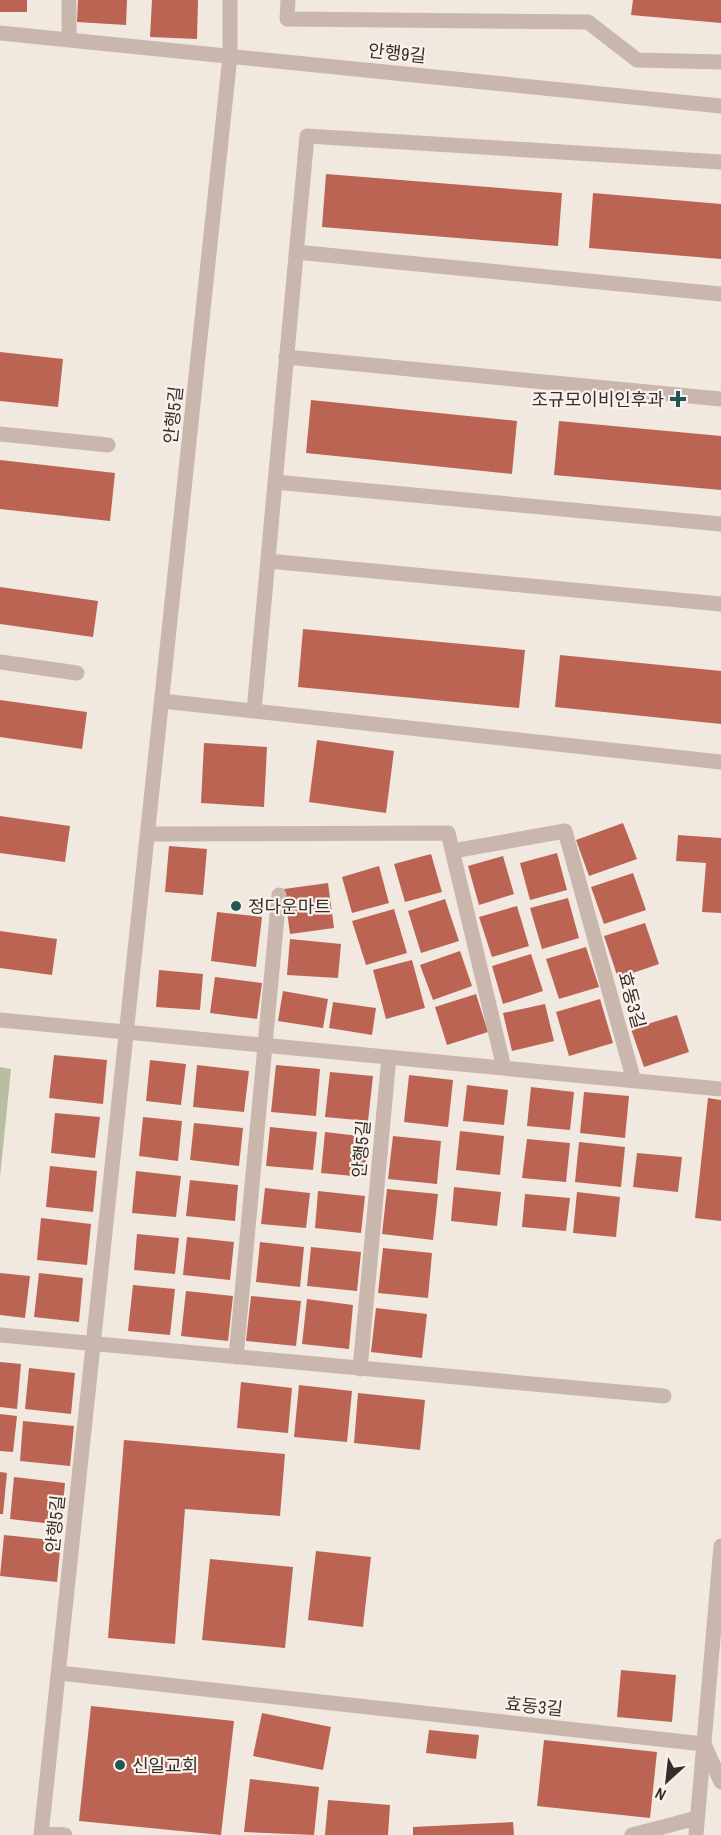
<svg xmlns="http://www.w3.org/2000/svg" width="721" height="1835" viewBox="0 0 721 1835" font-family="'Archivo Narrow','Noto Sans KR',sans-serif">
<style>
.green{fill:#b8bfa1}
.building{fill:#bc6453}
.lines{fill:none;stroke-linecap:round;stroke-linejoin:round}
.minor{stroke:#c9b7ad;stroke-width:15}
.poi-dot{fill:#235655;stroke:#f9f2ec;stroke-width:2}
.labels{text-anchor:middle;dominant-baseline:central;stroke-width:4.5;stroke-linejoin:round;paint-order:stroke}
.street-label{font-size:18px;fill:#372e2b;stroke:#f9f2ec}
.poi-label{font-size:18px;fill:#372e2b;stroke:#f9f2ec;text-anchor:start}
</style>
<rect width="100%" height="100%" fill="#f1e8e0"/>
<path class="green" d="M0,1067l11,2 -11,108z"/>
<path class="building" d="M0,0h27v12h-27z
M78,0h49l-1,25 -49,-3z
M152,0h46l-1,39 -47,-2z
M633,0h88v23l-90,-8z
M326,174l236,19 -4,53 -236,-19z
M593,193l128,11v55l-132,-11z
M0,352l63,7 -5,48 -58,-6z
M311,400l206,21 -5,53 -206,-21z
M559,421l162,15v54l-167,-15z
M0,460l115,13 -5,48 -110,-12z
M0,587l98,14 -5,36 -93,-13z
M303,629l222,21 -6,58 -221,-21z
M560,655l161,16v53l-166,-17z
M0,700l87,12 -5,37 -82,-12z
M317,740l77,11 -8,62 -77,-11z
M204,743l63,4 -3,60 -63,-4z
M0,816l70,10 -5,36 -65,-9z
M623,823l14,36 -48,17 -13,-36z
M678,835l43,3v75l-19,-1 4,-49 -30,-2z
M169,846l38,3 -4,46 -38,-3z
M557,853l10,37 -37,10 -10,-37z
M431,854l11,38 -37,10 -11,-38z
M503,856l11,38 -35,11 -11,-39z
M379,866l10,37 -37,10 -10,-36z
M633,873l13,37 -42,14 -13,-37z
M328,883l6,45 -44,6 -6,-45z
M568,898l11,40 -37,11 -12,-41z
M445,899l14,42 -38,12 -13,-42z
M517,906l12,40 -37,11 -13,-40z
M394,909l13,44 -41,12 -14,-44z
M217,912l45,5 -6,50 -45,-6z
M645,923l14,41 -41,14 -14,-42z
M0,931l57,8 -5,36 -52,-7z
M290,939l51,5 -3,34 -51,-3z
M586,947l13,40 -40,12 -13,-40z
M460,951l12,35 -39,14 -13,-35z
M531,954l12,37 -40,13 -11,-38z
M412,960l13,48 -39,11 -13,-49z
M159,970l44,4 -3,36 -44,-3z
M215,977l47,6 -5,36 -47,-6z
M283,991l45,8 -5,29 -45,-7z
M476,994l12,38 -41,13 -12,-38z
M600,999l13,44 -44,13 -13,-44z
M333,1002l43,6 -4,27 -43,-7z
M545,1004l9,37 -42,10 -9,-38z
M677,1015l12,37 -45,15 -13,-38z
M54,1055l53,5 -4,44 -54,-6z
M150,1060l36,4 -5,41 -35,-4z
M197,1065l52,6 -5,41 -51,-5z
M276,1065l44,4 -4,47 -45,-4z
M330,1072l43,4 -5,45 -43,-4z
M409,1075l44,5 -5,47 -44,-5z
M467,1085l41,5 -4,35 -41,-4z
M531,1087l43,5 -4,38 -43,-4z
M584,1092l45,4 -4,42 -45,-5z
M708,1098l13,2v121l-26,-3z
M55,1113l45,4 -5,41 -44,-5z
M143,1117l39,4 -4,40 -39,-5z
M194,1123l49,5 -4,38 -49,-6z
M270,1127l47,5 -4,38 -47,-4z
M460,1131l44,5 -4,39 -44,-5z
M325,1132l43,5 -4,40 -43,-4z
M393,1136l48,5 -4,43 -49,-5z
M527,1139l43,4 -4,39 -44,-4z
M579,1142l46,5 -4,40 -46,-5z
M637,1153l45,4 -4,35 -45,-5z
M50,1166l47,5 -4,41 -47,-5z
M136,1171l45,5 -5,41 -44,-4z
M190,1180l48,5 -3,36 -49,-5z
M454,1187l47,5 -4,34 -46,-5z
M265,1188l45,5 -4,35 -45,-4z
M387,1189l51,5 -5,46 -51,-6z
M318,1191l47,5 -4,37 -46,-5z
M577,1192l43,5 -4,40 -43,-4z
M525,1194l45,4 -4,33 -44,-4z
M41,1218l50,6 -4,41 -50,-5z
M137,1234l42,4 -4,36 -41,-4z
M187,1237l47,5 -4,38 -47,-5z
M260,1242l44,5 -4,40 -44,-5z
M311,1247l50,5 -4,39 -50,-5z
M383,1248l49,5 -4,45 -50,-5z
M0,1273l30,3 -5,42 -25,-3z
M39,1273l44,5 -4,44 -45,-5z
M133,1285l42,4 -5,46 -42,-4z
M186,1291l47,5 -5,45 -47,-5z
M251,1296l50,5 -5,45 -50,-5z
M307,1299l46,6 -4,44 -47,-5z
M376,1308l51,6 -5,44 -51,-6z
M0,1362l21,2 -4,45 -17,-2z
M29,1368l46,5 -4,41 -46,-5z
M241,1382l51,6 -4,45 -51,-5z
M299,1385l53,6 -5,51 -53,-5z
M358,1393l67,7 -5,50 -66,-7z
M0,1414l17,2 -4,36 -13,-1z
M23,1421l51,5 -4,40 -50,-5z
M124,1440l161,14 -5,62 -95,-7 -10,135 -67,-6z
M0,1472l7,1 -4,41h-3z
M14,1477l51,6 -4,42 -51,-6z
M4,1535l57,6 -4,41 -57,-6z
M316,1551l55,6 -8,70 -55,-7z
M210,1559l83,8 -8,81 -83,-8z
M621,1670l55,5 -4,47 -55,-5z
M91,1706l143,15 -13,114 -142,-14z
M262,1713l69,14 -8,43 -70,-14z
M429,1730l50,5 -3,24 -50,-6z
M544,1740l113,12 -7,66 -113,-12z
M250,1779l69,8 -5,48 -70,-3z
M328,1800l62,5 -2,30h-63z
M513,1822l1,13h-101v-8z"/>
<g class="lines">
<path class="minor" d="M288,0l-1,19 301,3 49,38 84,2
M0,33l721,73
M69,40v-40
M296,252l425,42
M286,357l435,42
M0,434l108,11
M275,482l446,42
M268,561l453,43
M0,662l77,11
M162,701l559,61
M254,711l53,-575 414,26
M148,834l300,-1 56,235
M453,851l112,-20 69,250
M0,1020l721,69
M0,1335l664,61
M236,1357l43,-462
M360,1369l29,-312
M59,1673l645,71 17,38
M42,1833l23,2
M41,1835l189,-1779v-56
M632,1835l65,-17
M696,1835l25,-289"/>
</g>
<g class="poi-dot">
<path d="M675 390h6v6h6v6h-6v6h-6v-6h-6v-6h6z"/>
<circle cx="236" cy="906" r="6"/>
<circle cx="120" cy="1765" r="6"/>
</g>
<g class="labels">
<g class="street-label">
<text transform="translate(397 53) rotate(6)">안행9길</text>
<text transform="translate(173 415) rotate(-84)">안행5길</text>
<text transform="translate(632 1000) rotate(75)">효동3길</text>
<text transform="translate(361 1149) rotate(-85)">안행5길</text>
<text transform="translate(55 1524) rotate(-84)">안행5길</text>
<text transform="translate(534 1706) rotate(6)">효동3길</text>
</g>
<g class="poi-label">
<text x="664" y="399" text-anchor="end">조규모이비인후과</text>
<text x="248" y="906">정다운마트</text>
<text x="132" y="1765">신일교회</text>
</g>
</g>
<g transform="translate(667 1781) rotate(207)" stroke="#f9f2ec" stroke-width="4.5" paint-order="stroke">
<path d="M0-4.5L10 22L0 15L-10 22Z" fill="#372e2b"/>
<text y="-9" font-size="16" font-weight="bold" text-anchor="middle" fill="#372e2b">N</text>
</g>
</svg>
